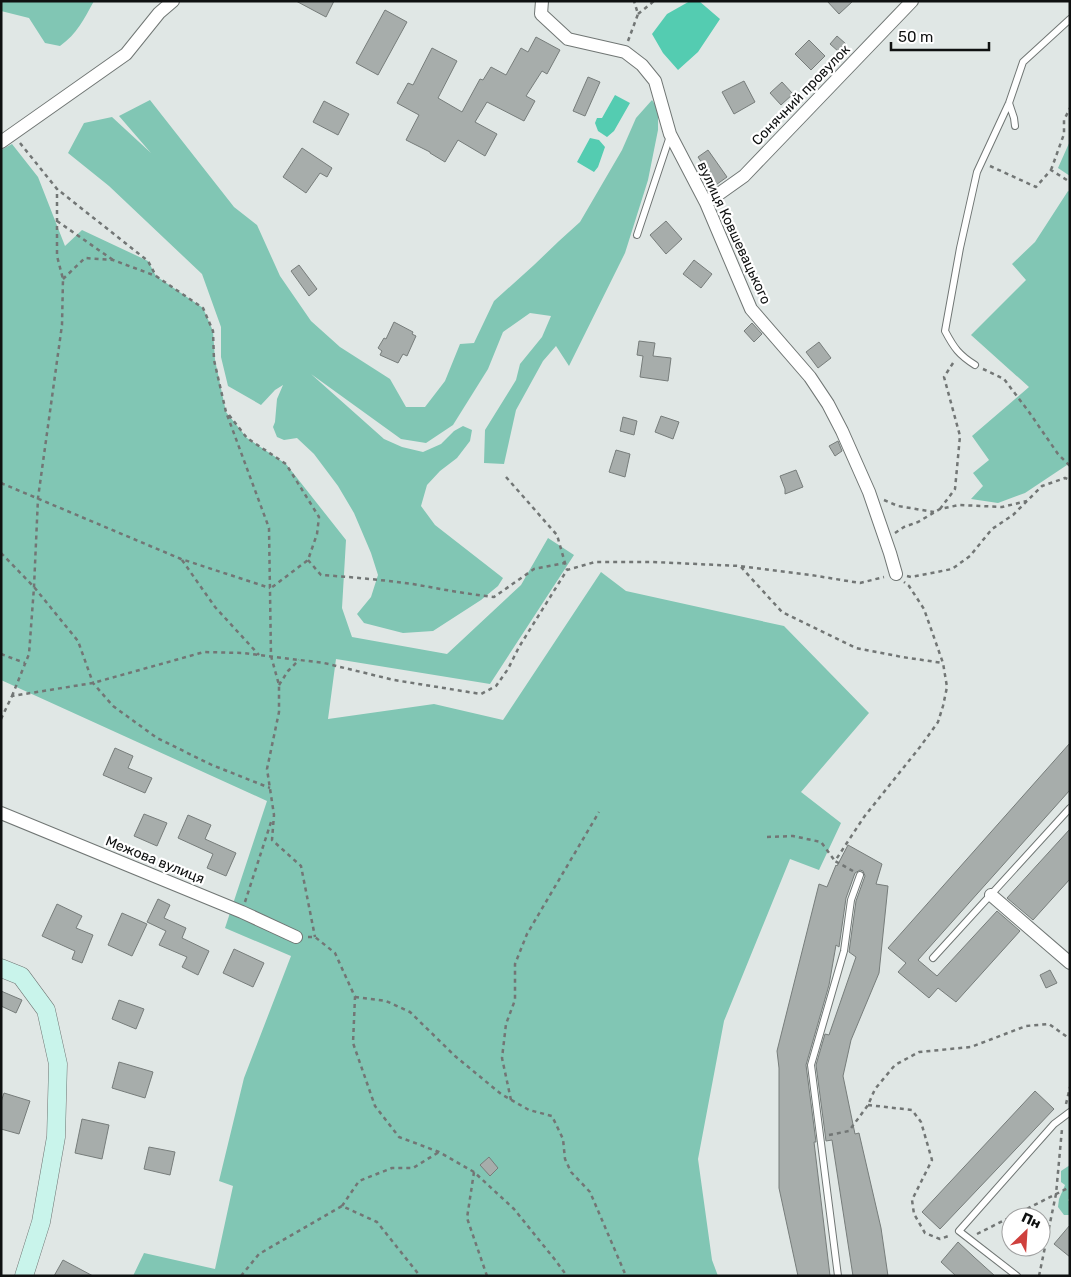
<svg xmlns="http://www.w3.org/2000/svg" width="1071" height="1277" viewBox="0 0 1071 1277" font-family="Rubik,sans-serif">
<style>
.green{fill:#81c6b4}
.water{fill:#54ccb1}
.building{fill:#a7adab;stroke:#777d7b}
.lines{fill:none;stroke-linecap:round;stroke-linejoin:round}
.lane-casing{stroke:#707674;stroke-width:8}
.street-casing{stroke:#707674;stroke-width:14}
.secondary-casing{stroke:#707674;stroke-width:19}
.path{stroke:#727675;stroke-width:2.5;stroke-dasharray:4 4;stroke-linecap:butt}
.lane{stroke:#fff;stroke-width:6}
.street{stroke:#fff;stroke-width:12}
.secondary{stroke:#c9f4eb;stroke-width:18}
.labels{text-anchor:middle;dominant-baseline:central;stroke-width:4.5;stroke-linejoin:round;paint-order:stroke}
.street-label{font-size:14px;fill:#0f1111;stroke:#fff}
</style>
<rect width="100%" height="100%" fill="#e0e7e5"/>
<path class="green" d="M1,1h93c-10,18 -17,33 -34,45l-15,-3 -16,-25 -28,-7z
M150,100l84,107 23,18 23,51 31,45 29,26 50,32 16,28h19l20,-26 15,-37 14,-1 20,-42 40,-36 25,-24 21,-19 42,-72 14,-32 16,-18 6,9v21l-10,50 -23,73 -56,113 -13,-20 -13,15 -27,49 -12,54 -20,-1 1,-33 31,-50 4,-16 22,-27 9,-21 -21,-3 -27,19 -15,37 -35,56 -27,18 -25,-4 -90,-65 73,65 18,8 21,5 18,-8 13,-13 9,-5 9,4 -2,11 -13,17 -17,13 -13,14 -6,21 14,19 68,53 -5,8 -17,14 -48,31 -30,2 -39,-10 -7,-9 14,-17 7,-22 -7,-22 -17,-40 -16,-27 -24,-32 -17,-16 -13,2 -7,-3 -4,-10 2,-5 2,-23 6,-14 -8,5 -14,15 -33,-19 -7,-29v-30l-19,-53 -93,-88 -41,-33 16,-30 28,-6 39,36 -32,-37z
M1070,141v35l-12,-8z
M12,144l26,33 27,69 17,-16 66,31 8,15 47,32 10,23 2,29 11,52 21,26 39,26 60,76 -4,68 10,29 95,17 74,-69 27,-47 26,17 -84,129 -154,-25 -8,60 106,-15 69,16 98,-148 25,19 158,35 85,87 -68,79 40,31 -22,47 -29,-11 -66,162 -26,138 14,101 6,16h-585l11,-23 71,16 18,-83 -14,-5 25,-103 47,-122 -66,-28 42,-127 -266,-121v-530z
M1068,191l2,1v271l-45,30 -27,10 -27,-4 12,-13 -10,-13 16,-13 -17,-24 57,-49 -58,-52 55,-55 -14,-16 23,-22z
M1070,1165v33l-2,2 2,2v13h-6l-6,-8 1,-8 6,-14 -4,-3v-11z"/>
<path class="water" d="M690,1h9l21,18 -22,33 -20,18 -15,-17 -11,-19 15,-20z
M615,95l15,8 -16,28 -7,6 -9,-6 -3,-8 2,-5h5z
M590,138l9,2 6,7 -7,20 -4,5 -17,-10z"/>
<path class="building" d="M296,1h38l-8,16z
M827,1h26l-14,13z
M385,10l22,12 -29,53 -22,-12z
M837,36l9,8 -7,8 -9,-8z
M536,37l24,13 -13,24 -5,-3 -16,25 9,5 -11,20 -37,-19 -12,20 22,12 -12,22 -27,-16 -13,22 -15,-9v-1l-24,-12 13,-25 -22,-12 11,-20 5,2 19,-37 25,13 -19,37 24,14 18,-33 3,1 8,-13 15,8 15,-27 7,4z
M809,40l16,16 -14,14 -16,-16z
M588,77l12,5 -15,34 -12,-5z
M744,81l11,21 -21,12 -12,-22z
M782,82l11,12 -12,11 -11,-12z
M324,101l25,13 -11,21 -25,-13z
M302,148l30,20 -5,9 -7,-4 -14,20 -23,-16z
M708,150l19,27 -14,10 -8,-11 4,-2 -11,-17z
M666,221l16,18 -16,15 -16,-19z
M694,260l18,14 -11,14 -18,-14z
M299,265l18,24 -8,7 -18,-25z
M394,322l19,10 -1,2 4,2 -9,20 -4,-2 -5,9 -18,-8 2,-4 -4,-3 6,-10 2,1z
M752,323l10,11 -8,8 -10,-11z
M639,341l16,2 -2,13 18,2 -3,23 -28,-4 3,-21 -6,-1z
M819,342l12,16 -13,10 -12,-16z
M661,416l18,6 -6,17 -18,-7z
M623,417l14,4 -3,14 -14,-4z
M838,441l4,10 -7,5 -6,-10z
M616,450l14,4 -5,23 -16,-5z
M796,470l7,17 -18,7v-5l-5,-13z
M1070,743v47l-152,170 19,16 60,-65 23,20 -64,71 -18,-14 -9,10 -31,-26 8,-9 -18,-15z
M115,748l18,8 -5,12 24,10 -7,15 -42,-18z
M144,814l23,9 -10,23 -23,-10z
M188,815l23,10 -6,14 31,14 -10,23 -19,-8 6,-14 -35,-16z
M1070,829v50l-37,41 -26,-22z
M848,845l34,19 -6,20 12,2 -9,87 -28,67 -8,36 12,58 4,-1 22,95 7,48h-35l-21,-136 -6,1 -10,-76 9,-31 4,1 27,-78 -7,-5 7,-51 9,-25 -2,-5 -3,-1 -5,3 -9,25 -7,49 -3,-2 -7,40 -23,80 10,77h-2l16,134h-32l-19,-88v-120l-2,-17 42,-167 8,3 9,-22 1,1z
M158,899l12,6 -6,13 22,10 -4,10 27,13 -11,24 -16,-8 5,-10 -28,-12 7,-14 -19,-9z
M57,904l25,12 -6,12 17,7 -11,28 -10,-4 3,-8 -33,-15z
M122,913l25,11 -15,32 -24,-11z
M234,949l30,14 -11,24 -30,-14z
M1050,970l7,13 -11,5 -6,-13z
M1,991l21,9 -6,13 -15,-7z
M119,1000l25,9 -8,20 -24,-10z
M119,1062l34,10 -8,26 -33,-10z
M1035,1091l19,18 -114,120 -18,-17z
M4,1093l26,8 -11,33 -18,-5v-27z
M82,1119l27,6 -7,34 -27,-6z
M149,1147l26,5 -5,23 -26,-6z
M489,1157l9,11 -8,8 -10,-11z
M1070,1225v32l-16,-13z
M958,1242l16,15 21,19h-39l-15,-14z
M63,1260l30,16h-39z"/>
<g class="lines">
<g class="lane-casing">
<path id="lane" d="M1009,103l5,15 1,8
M637,235l33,-99
M975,365c-16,-10 -21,-17 -30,-34l15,-83 17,-76 32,-69 14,-41 47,-43
M933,958l137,-150
M838,1276l-27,-211 33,-114 7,-51 9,-25
M1017,1276l-58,-45 95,-107 16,-12"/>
</g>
<g class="street-casing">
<path id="street" d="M542,1l-1,13 27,25 57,13 17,13 13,16 15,53 36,69 45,106 59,68 18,27 14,27 27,61 21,61 6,21
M1,142l125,-88 33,-41 14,-12
M706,203l38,-27 168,-175
M1,813l241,99 54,25
M991,895l79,68"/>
</g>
<g class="secondary-casing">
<path id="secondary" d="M1,968l20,8 25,34 12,54 -2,73 -15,85 -17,54"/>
</g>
<path class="path" d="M638,14l16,-13
M628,41l10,-27 -4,-13
M20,143l37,46 91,72 8,15 47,32 10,23 1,29 12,52 43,116 2,128 8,29v27l-12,57 7,46 -2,25 29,26 14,71
M990,166l46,21 15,-17 19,12
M1051,170l13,-36v-14l6,-12
M57,221l56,39
M63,279l22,-21 28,2 43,16
M983,369l21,10 25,33 29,42 12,12
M229,415l18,23 39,26 33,53 -2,17 -9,26 -37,28
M506,477l51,58 10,35
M1,483l180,76 89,29
M884,500l14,6 36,6
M940,509l15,-20 5,-53 -16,-59 11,-17
M895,533l9,-6 14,-5 22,-13 19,-4 43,2 25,-6
M1,553l33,34 44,54 15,42 20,23 44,32 55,27 58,23
M182,560l33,47 44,48
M308,560l13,15c31,2 62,5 92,9 27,5 54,10 81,13l40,-28 31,-6
M741,567l41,45 74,36 46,9 41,6
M907,576l4,1 41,-8 18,-13 22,-27 21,-14 29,-29 23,-8 5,2
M1,654l24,9
M279,685l9,-14 11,-11
M12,696l17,-42 5,-67 4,-89 24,-173 1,-46 -6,-23v-67
M1,719l11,-23 81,-13 111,-31 39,1 81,10 70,17 87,14 15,-8 12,-17 11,-22 48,-77 28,-8h58l87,4 71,9 49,8 24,-6
M767,837l26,-1 28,6 14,19
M853,871l-18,-10 29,-44 56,-70 18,-25 5,-16 4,-19 -4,-24 -19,-54 -15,-23 -5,-4
M245,902l27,-83
M308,937h7l20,16 20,44 -2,46 22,63 24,31 40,15 35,20 40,37 42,52 11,15
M355,997l31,4 24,11 45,44 46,38 28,16 23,6 11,23 2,20 6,13 19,20 36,84
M511,1100l-9,-42 4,-34 9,-24v-36l12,-30 72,-122
M1066,1104l4,-17
M868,1105l44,5 9,12 11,38 -20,40 2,14 11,19 15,6 11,-4
M829,1135l20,-4 19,-26 7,-16 20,-24 24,-13 52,-5 55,-21 23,-2 21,15
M474,1172l-7,46 20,58
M342,1206l17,-25 33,-13h21l26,-16
M977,1234l93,-47
M241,1276l18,-22 83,-48 35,16 43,54
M1039,1276l17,-82 6,-65"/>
<use href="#lane" class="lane"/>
<use href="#street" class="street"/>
<use href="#secondary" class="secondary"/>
</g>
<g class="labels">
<g class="street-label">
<text transform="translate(801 95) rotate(-46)">Сонячний провулок</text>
<text transform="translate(734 233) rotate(65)">вулиця Ковшевацького</text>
<text transform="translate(155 860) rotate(22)">Межова вулиця</text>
</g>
</g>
<rect width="1071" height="1277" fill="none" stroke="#0f1111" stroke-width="5"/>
<g transform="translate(1026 1232) rotate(25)"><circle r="24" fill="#ffffff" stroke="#9fa0a0"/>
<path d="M0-4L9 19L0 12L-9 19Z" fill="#cf403d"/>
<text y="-8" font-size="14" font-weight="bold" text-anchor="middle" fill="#0f1111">Пн</text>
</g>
<path d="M891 42v8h98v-8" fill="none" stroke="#0f1111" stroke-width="2.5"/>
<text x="898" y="42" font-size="15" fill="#0f1111" stroke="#ffffff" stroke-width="4" paint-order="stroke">50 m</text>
</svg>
